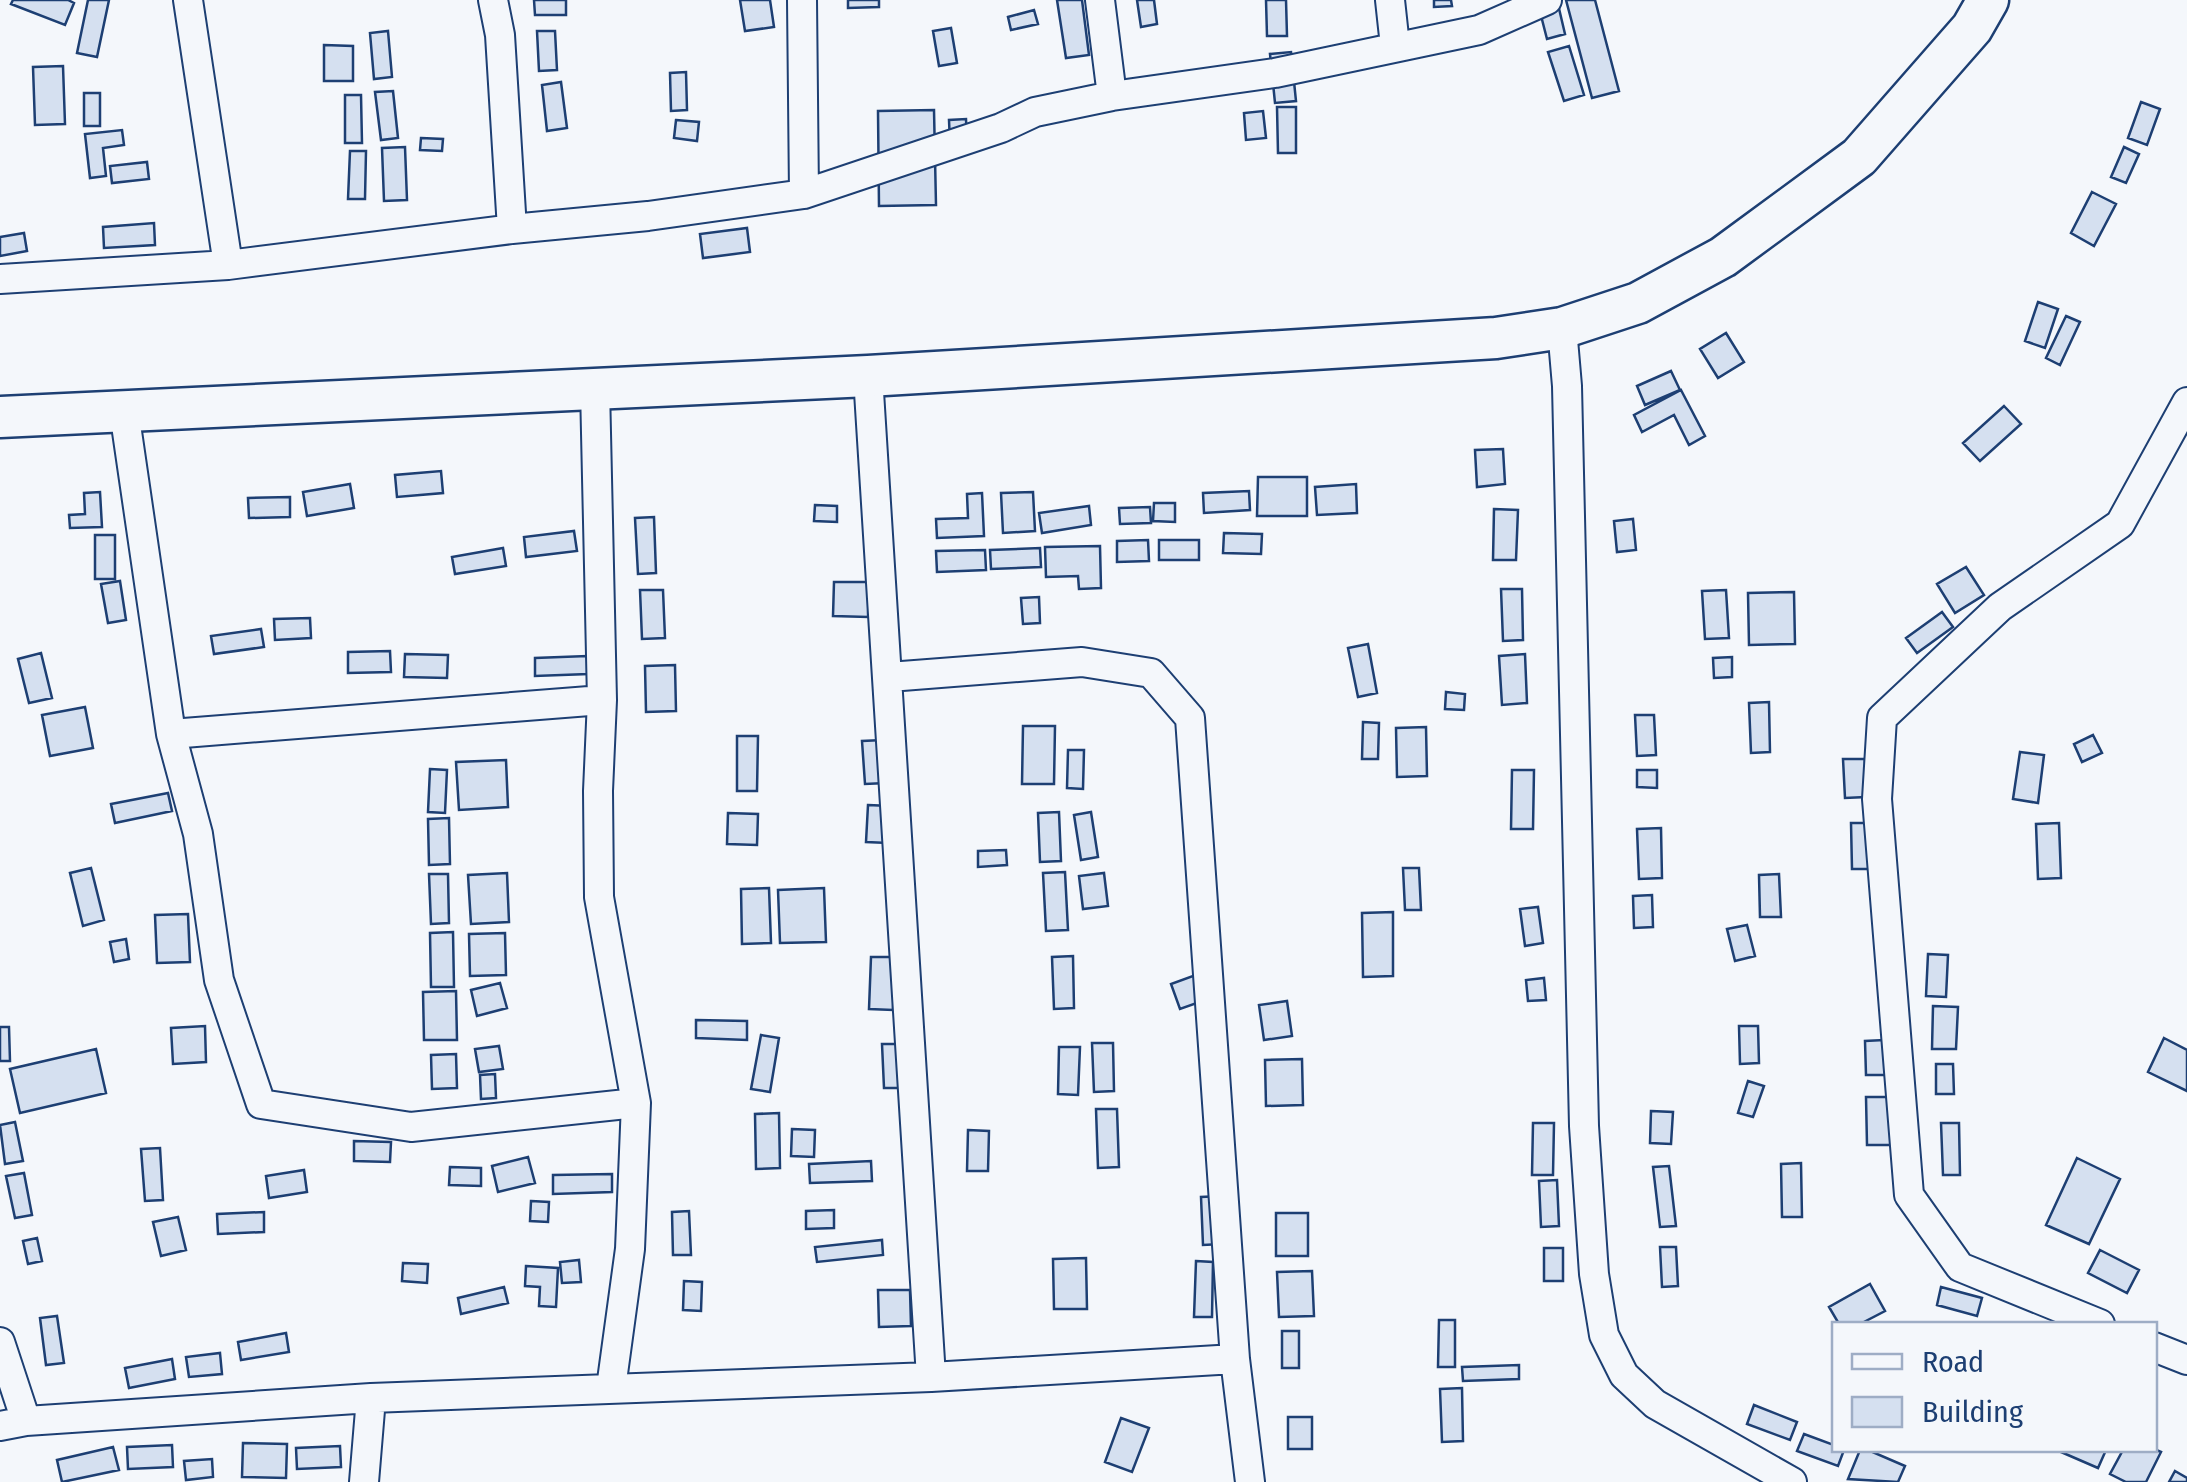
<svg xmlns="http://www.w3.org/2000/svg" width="2187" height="1482" viewBox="0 0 2187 1482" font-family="'Fira Sans Condensed',sans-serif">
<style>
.building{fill:#d5e0f0;stroke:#1d3f73;stroke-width:2.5}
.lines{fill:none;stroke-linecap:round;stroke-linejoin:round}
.street-casing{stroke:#1d3f73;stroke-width:32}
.secondary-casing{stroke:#1d3f73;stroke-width:45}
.street{stroke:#f4f7fb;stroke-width:28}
.secondary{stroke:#f4f7fb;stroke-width:40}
</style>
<rect width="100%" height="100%" fill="#f4f7fb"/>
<path class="building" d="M13,0h55l6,3 -9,22 -54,-21z
M88,0h21l-12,57 -20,-4z
M534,0h32v15h-31z
M740,0h30l4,27 -29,4z
M848,0h31v7l-31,1z
M1057,0h25l7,55 -23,3z
M1137,0h17l3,24 -16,3z
M1266,0h20l1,36h-20z
M1434,0h17l1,6 -18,1z
M1537,0h20l8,34 -18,5z
M1566,0h29l24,91 -27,7z
M1034,10l4,14 -27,6 -3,-13z
M951,28l6,35 -18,3 -6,-35z
M388,31l4,46 -18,2 -4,-46z
M537,31h18l2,39 -18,1z
M324,45l29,1v35h-29z
M1569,46l15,49 -20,6 -16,-49z
M1291,52l5,49 -21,2 -5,-49z
M63,66l2,58 -30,1 -2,-58z
M686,72l1,38 -16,1 -1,-38z
M561,82l6,46 -20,3 -5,-46z
M393,91l5,47 -17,2 -6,-48z
M84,93h16v33h-16z
M345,95h16l1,48h-17z
M2141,102l19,7 -13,36 -19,-7z
M1277,107h19v46h-18z
M934,110l2,95 -57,1 -1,-95z
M1263,111l3,27 -20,2 -2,-27z
M966,119l1,24h-17l-1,-23z
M676,120l23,2 -2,19 -23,-3z
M122,130l2,15 -21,3 3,28 -16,2 -5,-44z
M421,138l22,1 -1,12 -22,-1z
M405,147l2,53 -23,1 -2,-53z
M2124,147l15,7 -13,29 -15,-6z
M350,151h16l-1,48h-17z
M147,162l2,17 -37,4 -2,-17z
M2092,192l24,12 -22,42 -23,-13z
M154,223l1,22 -51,3 -1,-21z
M747,228l3,24 -47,6 -3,-24z
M24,233l3,18 -27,5v-19z
M2038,302l20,7 -13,39 -20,-7z
M2066,316l14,6 -20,43 -14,-7z
M1726,333l18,29 -26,16 -18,-29z
M1671,371l9,19 -35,15 -8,-19z
M1681,390l24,46 -16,9 -15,-30 -32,17 -8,-17z
M2004,406l17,18 -41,37 -17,-18z
M1503,449l2,35 -28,3 -2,-37z
M441,471l2,22 -46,4 -2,-22z
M1258,477h49v39h-50z
M350,484l4,24 -47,8 -4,-24z
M1356,484l1,29 -40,2 -2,-28z
M1249,491l1,19 -46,3 -1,-20z
M100,492l2,35 -32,1 -1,-13 16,-1 -1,-21z
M1033,492l2,39 -32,2 -2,-40z
M982,493l2,43 -47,2 -1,-19 32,-1 -1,-24z
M290,497v20l-41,1 -1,-20z
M1154,503h21v19l-22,-1z
M815,505l22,1v16l-23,-1z
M1089,506l2,19 -49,8 -3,-20z
M1150,507l1,16 -31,1 -1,-16z
M1494,509l24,1 -2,50h-23z
M654,517l2,56 -18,1 -3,-56z
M1633,519l3,31 -19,2 -3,-31z
M574,531l3,20 -51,6 -2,-20z
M1224,533l38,1 -1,20 -38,-1z
M95,535h20v44h-20z
M1148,540l1,21 -32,1v-21z
M1159,540h40v20h-40z
M1100,546l1,42 -22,1 -1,-13 -32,1 -1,-30z
M503,548l3,18 -51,8 -3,-17z
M1040,548l1,19 -50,2 -1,-19z
M985,550l1,20 -49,2 -1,-21z
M1966,567l18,28 -29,18 -18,-29z
M120,581l6,39 -18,3 -7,-39z
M834,582h35l-1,35 -35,-1z
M1501,589h21l1,51 -20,1z
M640,590h23l2,48 -23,1z
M1726,590l3,48 -24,1 -3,-48z
M1794,592l1,52 -46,1 -1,-52z
M1039,597l1,26 -17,1 -2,-26z
M1942,612l11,15 -36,26 -11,-15z
M310,618l1,20 -36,2 -1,-21z
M261,629l3,18 -50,7 -3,-18z
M1368,644l9,49 -19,4 -10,-49z
M390,651l1,21 -43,1v-21z
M41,653l11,45 -23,5 -11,-44z
M405,654l43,1 -1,23 -43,-1z
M1525,654l2,49 -25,2 -3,-49z
M587,656l1,18 -53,2v-18z
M1732,657v20l-18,1 -1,-20z
M675,665l1,46 -30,1 -1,-46z
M1446,692l19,2 -1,16 -19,-1z
M1769,702l1,50 -19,1 -2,-50z
M85,707l8,41 -43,8 -8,-41z
M1635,715h19l2,40 -19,1z
M1363,722l16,1 -1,36h-16z
M1023,726h32l-1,58h-32z
M1426,727l1,49 -30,1 -1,-49z
M2093,735l9,18 -20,9 -8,-18z
M737,736h21l-1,55h-20z
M883,740l3,43 -21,1 -3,-43z
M1068,750h16l-1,39 -16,-1z
M2020,752l24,3 -6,48 -25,-4z
M1843,759h22l1,38 -21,1z
M506,760l2,47 -49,3 -3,-48z
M430,769l17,1 -2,43 -17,-1z
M1512,770h22l-1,59h-22z
M1637,770h20v18l-20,-1z
M168,793l4,18 -57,12 -4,-19z
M868,805l22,1 -2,37 -22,-1z
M1059,812l2,49 -21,1 -2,-49z
M1091,812l7,45 -17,3 -7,-45z
M728,813l30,1 -1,31 -30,-1z
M449,818l1,46 -21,1 -1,-46z
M1851,823h19l1,46h-19z
M2059,823l2,55 -23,1 -2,-55z
M1661,828l1,50 -23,1 -2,-50z
M1006,850l1,15 -29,2v-16z
M91,868l13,52 -21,6 -13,-53z
M1403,868h16l2,42h-16z
M1065,872l3,58 -22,1 -3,-58z
M507,873l2,49 -38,2 -3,-49z
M1104,873l4,33 -25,3 -4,-33z
M429,874h19l1,49 -18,1z
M1779,874l2,43h-21l-1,-42z
M769,888l2,55 -29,1 -1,-55z
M824,888l2,54 -46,1 -2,-53z
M1652,895l1,32 -19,1 -1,-32z
M1538,907l5,36 -18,3 -5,-37z
M1393,912v64l-30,1 -1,-64z
M188,914l2,48 -33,1 -2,-48z
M1747,925l8,31 -20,5 -8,-32z
M453,932l1,55h-23l-1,-54z
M505,933l1,42 -36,1 -1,-42z
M126,939l3,20 -15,3 -4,-20z
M1928,954l20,1 -2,42 -20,-1z
M1073,956l1,52 -20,1 -2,-52z
M871,957h24l-2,53 -24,-1z
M1201,973l10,25 -31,11 -9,-25z
M1544,978l2,22 -18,1 -2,-21z
M500,983l7,25 -30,8 -6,-26z
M456,991l1,49h-33l-1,-48z
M1287,1001l5,35 -28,4 -5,-35z
M1933,1006l25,1 -2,42h-24z
M696,1020l51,1v19l-51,-2z
M205,1026l1,36 -33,2 -2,-36z
M1739,1026h19l1,37 -19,1z
M0,1027h9l1,34h-10z
M761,1035l18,3 -9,54 -19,-3z
M2164,1038l23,12v41l-39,-19z
M1884,1040l2,35h-20l-1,-34z
M1092,1043h21l1,48 -20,1z
M882,1044h16l2,44h-16z
M499,1046l4,23 -24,3 -4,-23z
M1059,1047h21l-2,48 -20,-1z
M96,1049l10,44 -86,20 -10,-44z
M456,1054l1,34 -25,1 -1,-34z
M1302,1059l1,46 -37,1 -1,-46z
M1936,1064h17l1,30h-18z
M495,1074l1,24 -15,1 -1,-24z
M1748,1081l16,5 -11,31 -15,-4z
M1866,1097h25l1,48h-25z
M1096,1109h21l2,58 -21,1z
M1651,1111l22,1 -2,32 -21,-1z
M779,1113l1,55 -24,1 -1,-55z
M15,1122l8,39 -18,3 -5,-39z
M1533,1123h21l-1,52h-21z
M1941,1123h18l1,52h-17z
M792,1129l23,1 -1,27 -23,-1z
M968,1130l21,1 -1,40h-21z
M354,1141l37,1 -1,20 -36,-1z
M160,1148l3,52 -18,1 -4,-52z
M528,1157l7,26 -37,9 -6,-26z
M2077,1158l43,21 -31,65 -43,-19z
M871,1161l1,20 -62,2 -1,-19z
M1801,1163l1,54h-20l-1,-53z
M1669,1166l7,60 -16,1 -7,-60z
M450,1167l31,1v18l-32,-1z
M304,1170l3,22 -38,6 -3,-22z
M24,1173l8,42 -17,3 -9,-42z
M612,1174v18l-59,2v-19z
M1557,1180l2,46 -18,1 -2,-46z
M1221,1196l1,48 -19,1 -2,-48z
M531,1201l18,1 -1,20 -18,-1z
M834,1210v18l-28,1v-18z
M689,1211l2,44h-18l-1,-43z
M264,1212v20l-46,2 -1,-20z
M1276,1213h32v43h-32z
M178,1217l8,33 -25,6 -8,-34z
M37,1238l5,23 -14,3 -5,-23z
M882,1240l1,15 -66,7 -2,-15z
M1660,1247h16l2,39 -16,1z
M1544,1248h19v33h-19z
M2100,1250l39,20 -12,23 -39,-20z
M1086,1258l1,51h-33l-1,-50z
M579,1260l2,22 -19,1 -2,-21z
M1196,1261l17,1 -1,55h-18z
M403,1263l25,1 -1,19 -25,-2z
M526,1266l32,2 -2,39 -17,-1 1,-19 -15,-1z
M1312,1271l2,45 -35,1 -2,-45z
M684,1281l18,1 -1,29 -18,-1z
M1870,1284l15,27 -25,13h-21l-10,-17z
M504,1287l4,16 -47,11 -3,-16z
M1941,1287l41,11 -5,18 -40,-11z
M878,1290h32l1,36 -32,1z
M57,1316l7,47 -18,2 -6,-47z
M1439,1320h16v47h-17z
M1282,1331h17v37h-17z
M286,1333l3,19 -48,8 -3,-18z
M220,1353l2,21 -33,3 -3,-20z
M172,1359l3,20 -46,9 -4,-20z
M1519,1365v14l-56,2 -1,-14z
M1462,1388l1,53 -21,1 -2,-53z
M1754,1405l43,17 -7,18 -43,-16z
M1288,1417h24v32h-24z
M1121,1418l28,10 -17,44 -27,-10z
M1804,1434l30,11v5h10l-6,16 -41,-15z
M243,1443l44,1 -1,34 -44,-1z
M172,1445l1,22 -45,2 -1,-22z
M340,1446l1,21 -44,2 -1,-21z
M113,1447l6,23 -57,12 -5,-22z
M2154,1449l7,3 -15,30h-20l-16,-8 13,-24z
M1860,1450h8l37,16 -7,16 -50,-3z
M2063,1450h43l-8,18 -37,-16z
M212,1459l1,18 -27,3 -2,-19z
M2175,1471l12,7v4h-18z"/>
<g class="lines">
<g class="street-casing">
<path id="street" d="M188,0l40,265
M493,0l7,35 12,194
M802,0l2,194
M1100,0l12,96
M1390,0l5,46
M0,279l228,-14 284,-36 136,-13 156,-22 197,-66 34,-16 77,-16 163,-23 204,-43 68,-30
M1562,328l5,58 17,740 10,148 10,61 20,40 31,29 137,78
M868,376l63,1001 304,-18
M595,388l7,312 -4,91 1,106 37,206 -6,146 -19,139
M124,411l47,323 27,100 21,146 42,124 150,23 225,-24
M889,677l193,-15 69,11 39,45 45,641 15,123
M171,734l431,-34
M2100,1324l-140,-57 -51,-72 -32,-396 5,-81 118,-111 120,-83 67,-122
M0,1342l26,79
M2154,1347l33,13
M0,1426l26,-5 345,-23 560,-21
M364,1482l7,-84"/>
</g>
<g class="secondary-casing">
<path id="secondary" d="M0,417l868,-41 628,-38 66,-10 76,-25 85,-46 136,-100 113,-129 16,-28"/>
</g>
<use href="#street" class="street"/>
<use href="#secondary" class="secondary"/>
</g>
<rect x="1832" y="1322" width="325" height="130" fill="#f4f7fb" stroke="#9eadc5" stroke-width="2.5"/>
<rect x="1852" y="1354" width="50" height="15" fill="#f4f7fb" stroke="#9eadc5" stroke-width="2.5"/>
<text x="1922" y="1372" font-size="30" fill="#1d3f73">Road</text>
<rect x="1852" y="1397" width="50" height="30" fill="#d5e0f0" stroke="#9eadc5" stroke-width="2.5"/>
<text x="1922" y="1422" font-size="30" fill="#1d3f73">Building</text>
</svg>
